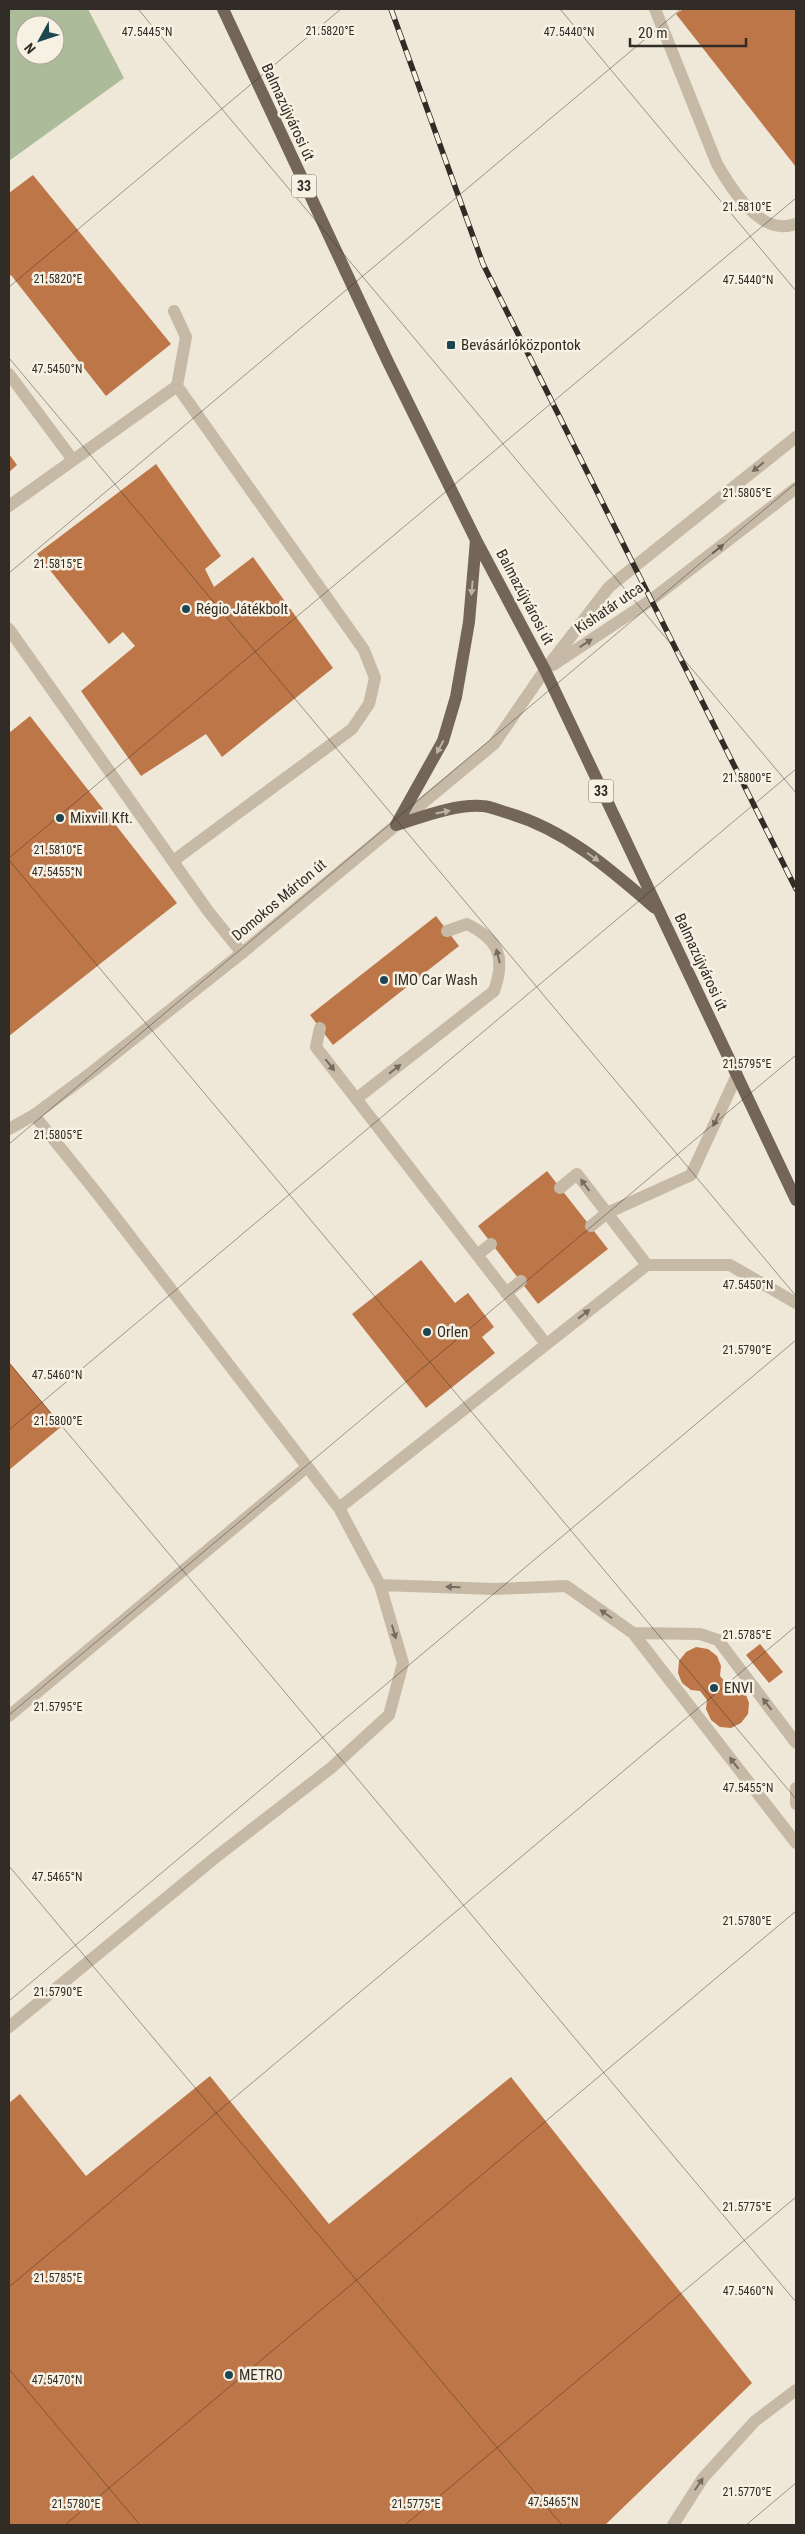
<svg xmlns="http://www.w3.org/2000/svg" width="805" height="2534" viewBox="0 0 805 2534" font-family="'Roboto Condensed',sans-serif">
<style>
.green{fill:#acbc9a;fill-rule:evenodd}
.building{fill:#bd7648}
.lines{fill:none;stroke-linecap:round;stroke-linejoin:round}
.lane{stroke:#c6b9a6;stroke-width:12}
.street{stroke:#c6b9a6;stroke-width:12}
.primary{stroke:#736558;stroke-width:12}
.rail-casing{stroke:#322c26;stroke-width:5.5}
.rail{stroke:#f7f1e4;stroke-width:4;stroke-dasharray:11;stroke-linecap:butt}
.oneway{fill:#756b60}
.oneway2{fill:#bcb2a5}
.ticks{fill:none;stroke:#322c26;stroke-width:1;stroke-opacity:0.45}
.poi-dot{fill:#1f4650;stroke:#f7f1e4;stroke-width:2}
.labels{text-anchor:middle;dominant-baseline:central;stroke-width:5;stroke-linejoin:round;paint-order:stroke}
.shield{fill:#f7f1e4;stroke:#6d675f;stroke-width:1}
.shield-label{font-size:14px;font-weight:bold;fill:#322c26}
.street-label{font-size:15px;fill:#322c26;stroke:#f7f1e4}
.poi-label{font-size:15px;fill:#322c26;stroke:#f7f1e4;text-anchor:start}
.ticks-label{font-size:12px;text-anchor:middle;fill:#322c26;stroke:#f7f1e4;stroke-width:5;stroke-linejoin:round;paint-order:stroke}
</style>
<rect width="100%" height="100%" fill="#efe8d8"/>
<path class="green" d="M9,9h79l36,69 -115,83zM25,25h30v30h-30z"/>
<path class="building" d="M683,9h113v158l-120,-153z
M33,175l138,169 -65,52 -95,-121 -2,2v-84z
M9,454l8,11 -8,7z
M156,464l65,92 -16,13 9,18 39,-30 80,111 -111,89 -16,-23 -65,42 -60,-85 54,-45 -12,-14 -14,12 -72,-90z
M30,716l147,187 -168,133v-303z
M436,916l23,30 -126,99 -23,-30z
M547,1171l61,78 -70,55 -60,-78z
M421,1260l34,43 13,-10 26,34 -12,10 13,16 -69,55 -74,-94z
M9,1362l53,64 -53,44z
M760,1644l23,28 -14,11 -23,-28z
M696,1647l12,2 9,7 4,10 -1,10 7,8 9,2 9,6 4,11 -1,11 -7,9 -10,5 -11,-1 -9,-7 -5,-11 1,-9 -7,-9 -9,-1 -9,-7 -4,-10 1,-12 7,-9z
M210,2076l119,148 182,-147 241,306 -147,142h-596v-422l11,-9 66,82z"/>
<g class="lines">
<path class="lane" d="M174,311l12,26 -9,49
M9,374l64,86
M9,506l168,-120 187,264 11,28 -6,26 -17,25 -179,132
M9,629l199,282 34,42
M320,1028l-4,19 230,297
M356,1099l138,-108c12,-34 5,-51 -27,-67l-20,7
M560,1188l17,-14 70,91
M591,1226l16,-13 84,-38 46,-100
M477,1255l14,-11
M506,1293l15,-12
M339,1508l308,-243h83l66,38
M380,1585l114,4 72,-3 67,47 163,210
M633,1633l67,1 18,6 78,103
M9,1716l298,-249
M796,1788v16
M9,2027l207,-170 115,-89 58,-53 14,-52 -23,-78 -41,-77 -239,-311 -66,-82
M673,2525l30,-47 52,-57 41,-31"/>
<path class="street" d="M655,9l62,155c12,21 37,61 64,62 5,1 10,-1 15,-2
M553,665l98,-65 145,-112
M9,1129l25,-14 58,-43 150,-119 252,-209 51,-74 64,-83 187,-150"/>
<path class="primary" d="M223,9l165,353 88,178 69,130 251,530
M396,825l47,-84 13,-44 13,-75 7,-82
M396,825c26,-8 59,-21 86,-19 8,0 18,5 26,7 58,17 102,56 147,95"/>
<g class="rail-casing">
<path id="rail" d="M391,9l92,255 313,625"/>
</g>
<use href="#rail" class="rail"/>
</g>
<defs><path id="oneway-solid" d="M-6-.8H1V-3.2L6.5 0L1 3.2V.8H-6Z" transform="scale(1.25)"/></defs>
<g class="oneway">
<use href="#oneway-solid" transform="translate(758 467) rotate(141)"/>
<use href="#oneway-solid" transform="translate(718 549) rotate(-38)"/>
<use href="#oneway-solid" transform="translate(586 643) rotate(-33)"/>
<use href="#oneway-solid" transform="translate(498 956) rotate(-104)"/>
<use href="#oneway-solid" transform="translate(330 1065) rotate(52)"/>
<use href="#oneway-solid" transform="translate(395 1069) rotate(-38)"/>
<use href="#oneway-solid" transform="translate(716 1120) rotate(115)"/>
<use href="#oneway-solid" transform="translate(585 1185) rotate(-127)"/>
<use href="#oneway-solid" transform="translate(584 1314) rotate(-38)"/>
<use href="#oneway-solid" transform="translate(453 1587) rotate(-178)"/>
<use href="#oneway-solid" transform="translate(606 1614) rotate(-145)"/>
<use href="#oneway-solid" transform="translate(394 1632) rotate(74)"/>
<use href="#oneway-solid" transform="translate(767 1704) rotate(-128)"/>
<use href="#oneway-solid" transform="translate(734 1763) rotate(-128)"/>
<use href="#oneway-solid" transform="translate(699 2484) rotate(-56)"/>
</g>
<g class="oneway2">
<use href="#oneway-solid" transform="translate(472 588) rotate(95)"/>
<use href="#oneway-solid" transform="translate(440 747) rotate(118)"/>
<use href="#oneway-solid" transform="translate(443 812) rotate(-11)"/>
<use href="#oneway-solid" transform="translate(593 857) rotate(35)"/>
</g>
<path class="ticks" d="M138,9l658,784M560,9l236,282M9,287l332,-278M9,358l787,938M9,573l672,-564M9,858l787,-660M9,860l787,939M9,1144l787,-661M9,1363l787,939M9,1430l787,-661M9,1715l787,-660M9,1866l553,659M9,2001l787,-661M9,2287l787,-661M9,2369l131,156M65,2525l731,-614M405,2525l391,-328M746,2525l50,-42"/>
<g class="poi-dot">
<rect x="446" y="340" width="10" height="10" rx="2.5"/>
<circle cx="186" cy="609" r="5"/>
<circle cx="60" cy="818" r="5"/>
<circle cx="384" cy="980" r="5"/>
<circle cx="427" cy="1332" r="5"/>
<circle cx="714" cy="1688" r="5"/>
<circle cx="229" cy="2375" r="5"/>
</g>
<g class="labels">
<g class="shield">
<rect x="291.5" y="174.5" width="25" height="23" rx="4"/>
<rect x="588.5" y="779.5" width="25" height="23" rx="4"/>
</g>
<g class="shield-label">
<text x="304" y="186">33</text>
<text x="601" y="791">33</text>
</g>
<g class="street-label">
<text transform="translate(288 112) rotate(65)">Balmazújvárosi út</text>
<text transform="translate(525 597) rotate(62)">Balmazújvárosi út</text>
<text transform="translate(609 608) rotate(-34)">Kishatár utca</text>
<text transform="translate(279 900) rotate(-40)">Domokos Márton út</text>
<text transform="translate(701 962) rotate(65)">Balmazújvárosi út</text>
</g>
<g class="poi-label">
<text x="461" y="345">Bevásárlóközpontok</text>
<text x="196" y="609">Régio Játékbolt</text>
<text x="70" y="818">Mixvill Kft.</text>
<text x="394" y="980">IMO Car Wash</text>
<text x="437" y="1332">Orlen</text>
<text x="724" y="1688">ENVI</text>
<text x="239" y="2375">METRO</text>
</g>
</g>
<g class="ticks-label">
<text x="330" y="35">21.5820°E</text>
<text x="147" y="36">47.5445°N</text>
<text x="569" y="36">47.5440°N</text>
<text x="747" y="211">21.5810°E</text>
<text x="58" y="283">21.5820°E</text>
<text x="748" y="284">47.5440°N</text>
<text x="57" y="373">47.5450°N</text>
<text x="747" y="497">21.5805°E</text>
<text x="58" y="568">21.5815°E</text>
<text x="747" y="782">21.5800°E</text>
<text x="58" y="854">21.5810°E</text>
<text x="57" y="876">47.5455°N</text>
<text x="747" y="1068">21.5795°E</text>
<text x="58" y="1139">21.5805°E</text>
<text x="748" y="1289">47.5450°N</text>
<text x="747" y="1354">21.5790°E</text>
<text x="57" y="1379">47.5460°N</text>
<text x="58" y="1425">21.5800°E</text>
<text x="747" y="1639">21.5785°E</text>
<text x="58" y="1711">21.5795°E</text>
<text x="748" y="1792">47.5455°N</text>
<text x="57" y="1881">47.5465°N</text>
<text x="747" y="1925">21.5780°E</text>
<text x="58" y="1996">21.5790°E</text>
<text x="747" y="2211">21.5775°E</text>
<text x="58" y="2282">21.5785°E</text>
<text x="748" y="2295">47.5460°N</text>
<text x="57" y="2384">47.5470°N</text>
<text x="747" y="2496">21.5770°E</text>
<text x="553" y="2506">47.5465°N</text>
<text x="76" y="2508">21.5780°E</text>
<text x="416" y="2508">21.5775°E</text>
</g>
<rect width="805" height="2534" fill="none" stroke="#322c26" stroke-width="20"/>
<g transform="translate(40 40) rotate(230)"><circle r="24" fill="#f7f1e4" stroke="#a8a298"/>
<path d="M0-4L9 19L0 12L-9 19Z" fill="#1f4650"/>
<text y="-8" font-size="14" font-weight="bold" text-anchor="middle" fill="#322c26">N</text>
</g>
<path d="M630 38v8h116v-8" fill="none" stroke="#322c26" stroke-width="2.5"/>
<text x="638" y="38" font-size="15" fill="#322c26" stroke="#f7f1e4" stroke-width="4" paint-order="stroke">20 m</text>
</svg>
